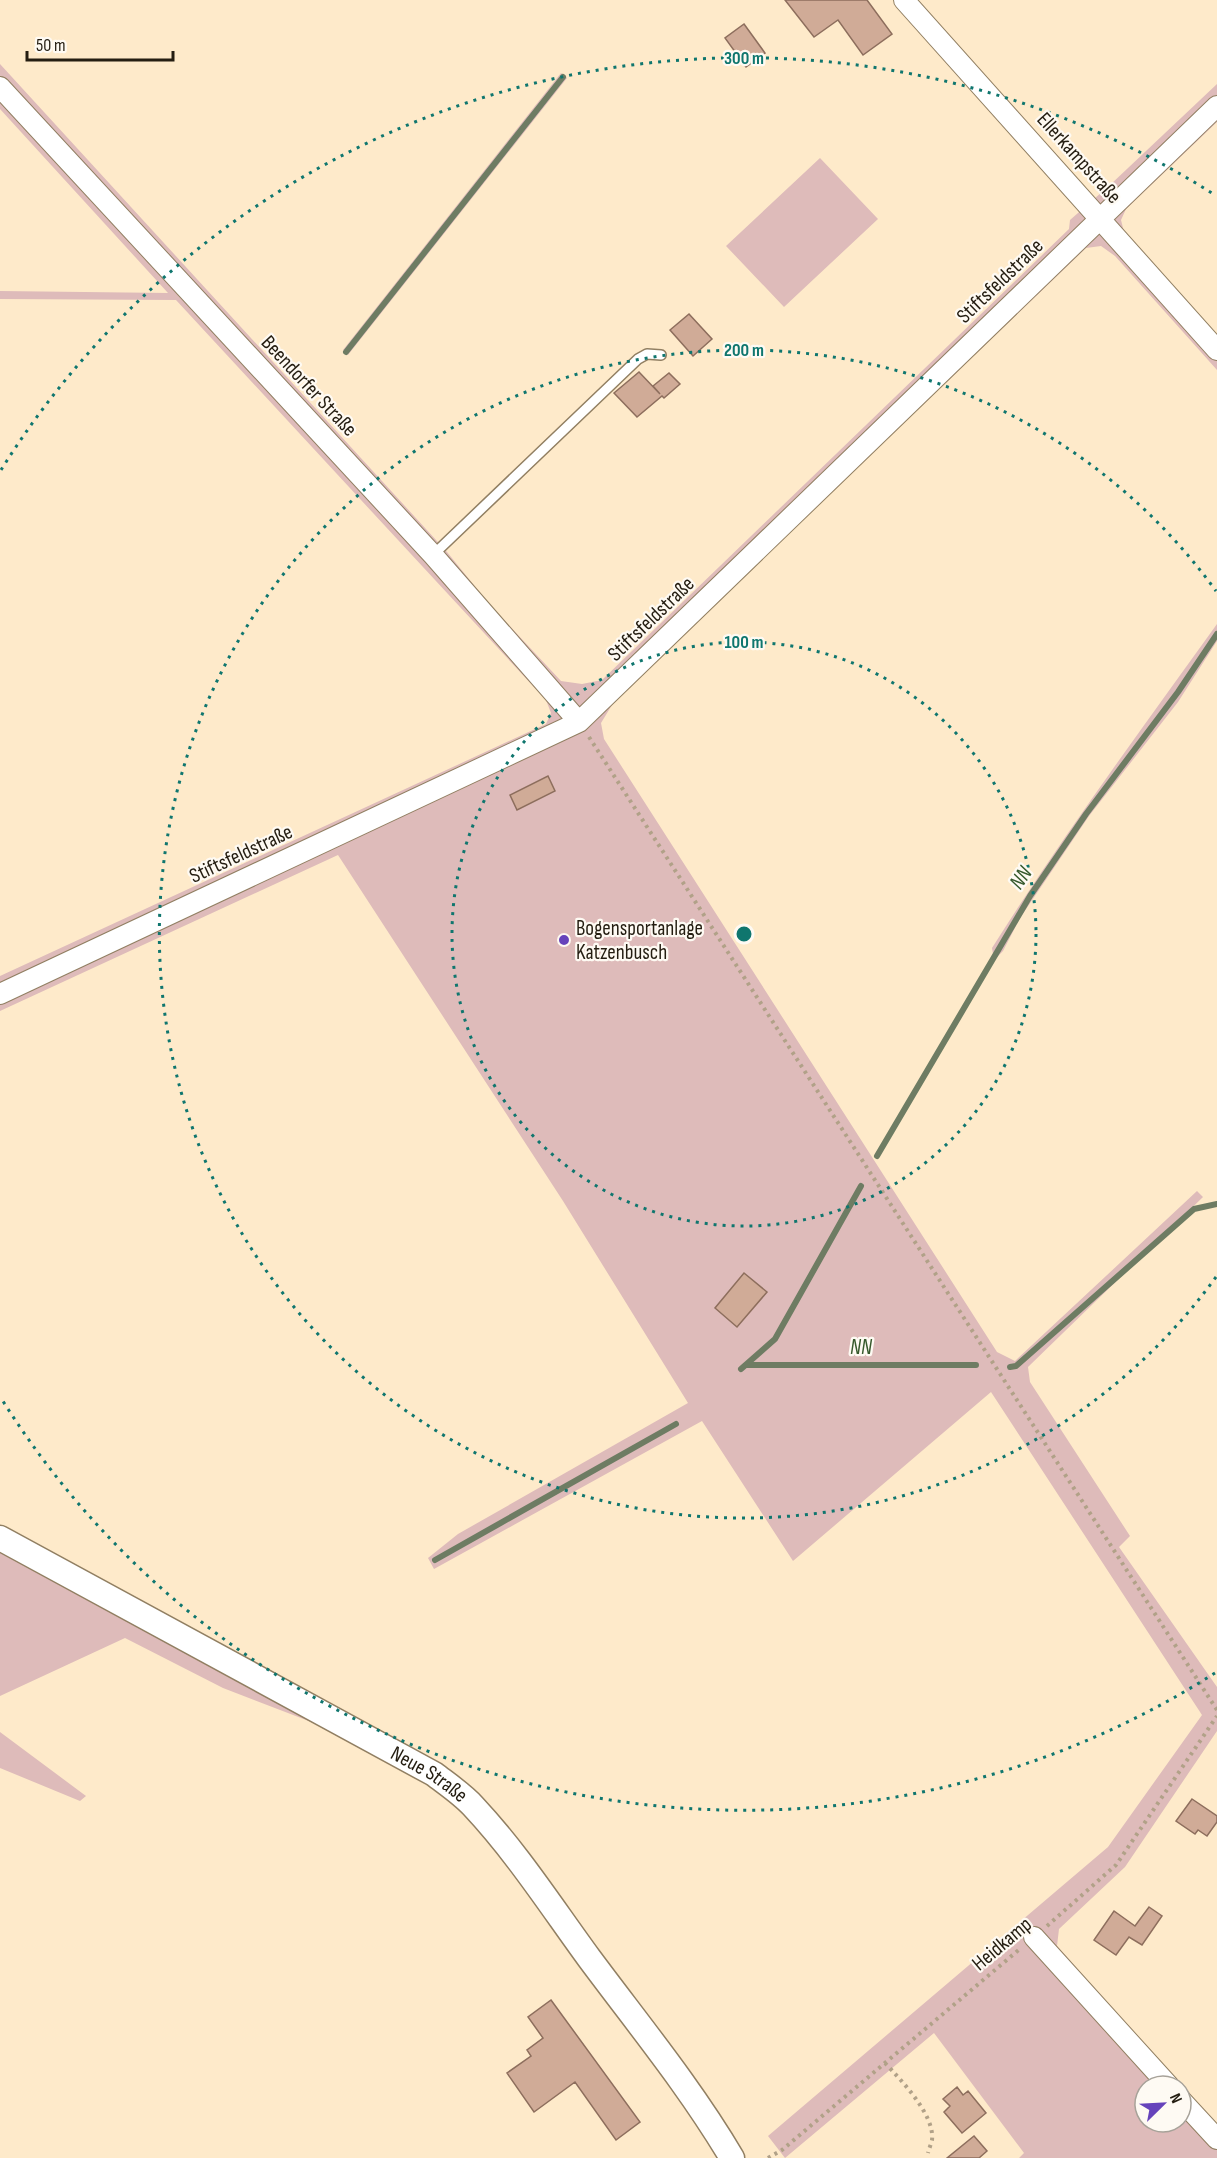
<svg xmlns="http://www.w3.org/2000/svg" width="1217" height="2158" viewBox="0 0 1217 2158" font-family="'Sofia Sans Condensed',sans-serif">
<style>
.green{fill:#debbba;fill-rule:evenodd}
.lines{fill:none;stroke-linecap:round;stroke-linejoin:round}
.stream{stroke:#6e7c63;stroke-width:6}
.building{fill:#d0ab97;stroke:#8d6e5d;stroke-width:1.5}
.service-casing{stroke:#917f62;stroke-width:12}
.minor-casing{stroke:#917f62;stroke-width:22}
.tertiary-casing{stroke:#917f62;stroke-width:27}
.path{stroke:#b1a188;stroke-width:4;stroke-dasharray:3 4.5;stroke-linecap:butt}
.service{stroke:#fff;stroke-width:9}
.minor{stroke:#fff;stroke-width:20}
.tertiary{stroke:#fff;stroke-width:24}
.ring{fill:none;stroke:#0f766e;stroke-width:3;stroke-dasharray:3 6}
.poi-dot{fill:#6643bb;stroke:#fefaf3;stroke-width:2}
.labels{text-anchor:middle;dominant-baseline:central;stroke-width:4.5;stroke-linejoin:round;paint-order:stroke}
.street-label{font-size:21px;fill:#241d11;stroke:#fefaf3}
.poi-label{font-size:21px;fill:#241d11;stroke:#fefaf3;text-anchor:start}
.water-label{font-size:22px;font-style:italic;fill:#375a2d;stroke:#fefaf3}
.centre{fill:#0f766e;stroke:#fefaf3;stroke-width:3}
.ring-label{font-size:18px;text-anchor:middle;font-weight:bold;fill:#0f766e;stroke:#fefaf3;stroke-width:4.5;stroke-linejoin:round;paint-order:stroke}
</style>
<rect width="100%" height="100%" fill="#feeaca"/>
<path class="green" d="M0,64l447,488 43,53 71,76 21,3 20,-4 467,-451 1,-9 40,-35 107,-101v38l-91,87 -5,11 4,16 92,102v32l-102,-114 -14,-10 -15,2 -471,452 -14,23 3,16 393,613 18,9 182,-170 6,6 -175,170 2,15 100,154 -11,11 98,140v44l-92,136 -66,62 -2,17 160,180v32h-198l5,-5 -90,-120 -149,125 -17,-22 340,-289 94,-132 -211,-323 -198,169 -91,-140 -268,148 -6,-11 30,-24 230,-131 -125,-202 -225,-346 -338,156v-35l546,-252 5,-11 -5,-13 -370,-400 -176,-1v-8l168,2 -168,-184zM1145,2086h36v36h-36z
M561,73l6,5 -219,277 -5,-5z
M820,158l58,61 -94,88 -58,-61z
M1217,624v17l-39,61 -89,114 -69,102 -17,33 -9,9 -2,-12c70,-111 148,-217 225,-324z
M0,1549l316,169 -2,5 -91,-35 -98,-50 -125,58z
M0,1732l86,64 -6,5 -80,-33z"/>
<g class="lines">
<path class="stream" d="M346,352l217,-275
M877,1156l153,-260 56,-82 92,-122 39,-58
M746,1365h230
M1010,1367l6,-1 178,-157 23,-5
M741,1369l34,-30 86,-153
M435,1560l241,-136"/>
</g>
<path class="building" d="M785,0h82l25,34 -29,21 -25,-35 -24,17z
M744,24l21,29 -19,14 -21,-29z
M689,314l23,25 -19,17 -23,-26z
M639,372l21,22 -7,-8 16,-13 11,11 -16,14 -2,-2 -25,21 -23,-24z
M548,776l7,15 -38,19 -7,-15z
M744,1273l23,19 -30,35 -22,-19z
M1192,1799l25,17v6l-10,14 -9,-6 -3,4 -19,-13z
M1149,1907l13,9 -20,29 -13,-8 -13,18 -22,-15 20,-29 21,15z
M551,2000l89,122 -24,18 -41,-58 -41,30 -27,-39 24,-17 -4,-6 16,-12 -15,-21z
M957,2087l6,8 5,-4 18,22 -24,20 -18,-21 6,-6 -7,-7z
M974,2136l13,15 -8,7h-32z"/>
<g class="lines">
<g class="service-casing">
<path id="service" d="M433,555l205,-196 9,-5 14,1"/>
</g>
<g class="minor-casing">
<path id="minor" d="M904,0l313,350
M0,87l433,468 146,167
M0,994l579,-272 638,-616
M1034,1937l135,149
M1181,2100l36,39"/>
</g>
<g class="tertiary-casing">
<g id="tertiary">
<path id="s1" d="M0,1538l434,236c13,10 28,20 39,32 44,47 78,100 116,152 49,66 101,129 143,200"/>
</g>
</g>
<path class="path" d="M589,737l628,973
M1047,1926l69,-61 101,-149
M885,2063c16,17 50,52 47,77 -1,4 -3,9 -4,13
M768,2158l14,-8 239,-202"/>
<use href="#service" class="service"/>
<use href="#minor" class="minor"/>
<use href="#tertiary" class="tertiary"/>
</g>
<g class="ring">
<circle cx="744" cy="934" r="292"/>
<path d="M1216 1277A584 584 0 1 1 1216 591"/>
<path d="M1215 1673A876 876 0 0 1 1 1398M1 470A876 876 0 0 1 1215 195"/>
</g>
<circle class="poi-dot" cx="564" cy="940" r="6"/>
<g class="labels">
<g class="street-label">
<text transform="translate(1079 158) rotate(48)">Ellerkampstraße</text>
<text transform="translate(1000 281) rotate(-44)">Stiftsfeldstraße</text>
<text transform="translate(309 386) rotate(47)">Beendorfer Straße</text>
<text transform="translate(651 619) rotate(-44)">Stiftsfeldstraße</text>
<text transform="translate(241 854) rotate(-25)">Stiftsfeldstraße</text>
<text stroke="none"><textPath href="#s1" startOffset="490">Neue Straße</textPath></text>
<text transform="translate(1002 1944) rotate(-40)">Heidkamp</text>
</g>
<g class="poi-label">
<text x="576" y="928">Bogensportanlage<tspan x="576" dy="24">Katzenbusch</tspan></text>
</g>
<g class="water-label">
<text transform="translate(1021 878) rotate(-56)">NN</text>
<text x="861" y="1347">NN</text>
</g>
</g>
<circle cx="744" cy="934" r="9" class="centre"/>
<g class="ring-label">
<text x="744" y="64">300 m</text>
<text x="744" y="356">200 m</text>
<text x="744" y="648">100 m</text>
</g>
<g transform="translate(1163 2104) rotate(66)"><circle r="28" fill="#fefaf3" stroke="#a7a299" stroke-width="1.5"/>
<path d="M0-4.5L10 22L0 15L-10 22Z" fill="#6643bb"/>
<text y="-9" font-size="16" font-weight="bold" text-anchor="middle" fill="#241d11">N</text>
</g>
<path d="M27 51v9h146v-9" fill="none" stroke="#241d11" stroke-width="3"/>
<text x="36" y="51" font-size="18" fill="#241d11" stroke="#fefaf3" stroke-width="4.5" paint-order="stroke">50 m</text>
</svg>
